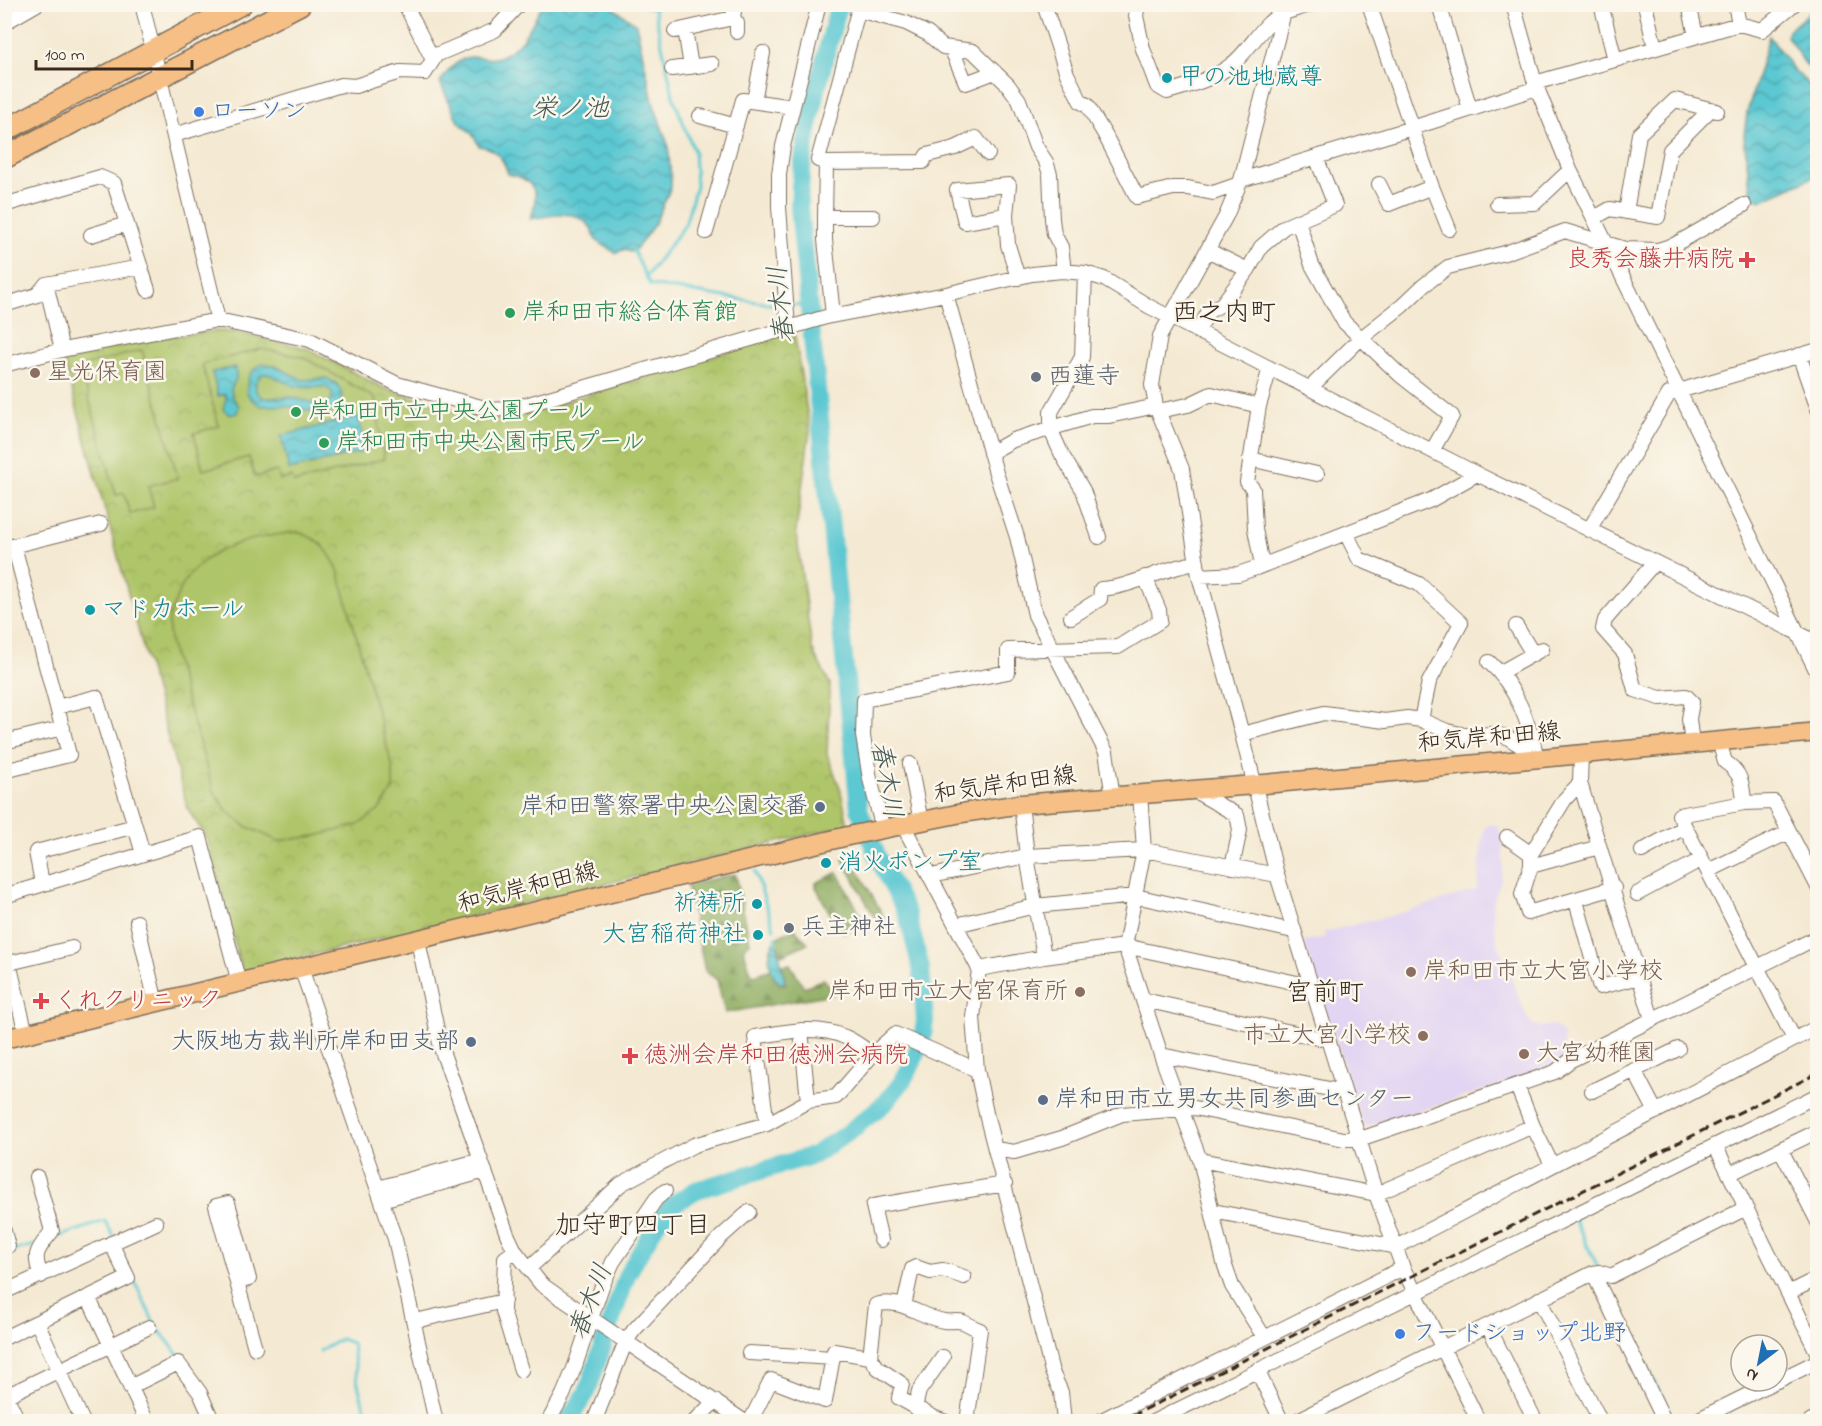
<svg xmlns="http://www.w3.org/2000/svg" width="1822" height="1426" viewBox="0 0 1822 1426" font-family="'Indie Flower','Klee One',sans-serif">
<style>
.built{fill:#e2d4f3}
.grass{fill:url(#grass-tufts);stroke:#757844;stroke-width:1.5}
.forest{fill:url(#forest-firs);stroke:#636a3e;stroke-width:1.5}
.park{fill:url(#park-crowns);stroke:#757844;stroke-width:1.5}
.pitch{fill:#afc569;stroke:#757844;stroke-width:1.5}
.water{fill:url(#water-waves);stroke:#4b7978;stroke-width:1.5;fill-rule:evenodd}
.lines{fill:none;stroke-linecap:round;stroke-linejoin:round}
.stream{stroke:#5bc8d2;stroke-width:3}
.river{stroke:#5bc8d2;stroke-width:18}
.minor-casing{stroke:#7c6d5d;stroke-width:16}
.major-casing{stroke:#7c6d5d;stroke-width:21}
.highway-casing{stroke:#7c6d5d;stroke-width:24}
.minor{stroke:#fff;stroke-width:14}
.major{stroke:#f5bf86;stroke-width:18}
.highway{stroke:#f5bf86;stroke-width:21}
.rail{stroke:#3b2a1e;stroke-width:3;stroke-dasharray:9 4.5;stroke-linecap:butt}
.culture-dot{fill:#0f9aa8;stroke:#fbf7ec;stroke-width:2}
.shop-dot{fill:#3f7fe0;stroke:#fbf7ec;stroke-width:2}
.health-dot{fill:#e0444e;stroke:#fbf7ec;stroke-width:2}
.leisure-dot{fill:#2e9e5b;stroke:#fbf7ec;stroke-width:2}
.education-dot{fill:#8d6e63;stroke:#fbf7ec;stroke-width:2}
.worship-dot{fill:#6b7280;stroke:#fbf7ec;stroke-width:2}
.service-dot{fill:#5c6f8a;stroke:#fbf7ec;stroke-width:2}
.labels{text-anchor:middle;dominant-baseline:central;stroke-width:5;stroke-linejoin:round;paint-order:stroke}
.culture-label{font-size:24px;fill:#0d838f;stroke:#fbf7ec;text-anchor:start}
.shop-label{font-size:24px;fill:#366cbe;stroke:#fbf7ec;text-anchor:start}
.health-label{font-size:24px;fill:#be3a42;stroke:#fbf7ec;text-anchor:start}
.leisure-label{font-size:24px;fill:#27864d;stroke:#fbf7ec;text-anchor:start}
.education-label{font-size:24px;fill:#785e54;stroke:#fbf7ec;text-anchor:start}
.worship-label{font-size:24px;fill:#5b616d;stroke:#fbf7ec;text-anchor:start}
.street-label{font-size:24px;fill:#3b2a1e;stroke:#fbf7ec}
.service-label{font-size:24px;fill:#4e5e75;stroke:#fbf7ec;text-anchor:end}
.water-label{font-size:26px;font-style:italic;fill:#455954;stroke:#fbf7ec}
.neighbourhood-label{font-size:26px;fill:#3b2a1e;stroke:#fbf7ec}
</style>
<defs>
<pattern id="grass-tufts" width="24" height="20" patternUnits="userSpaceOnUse" patternTransform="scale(1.5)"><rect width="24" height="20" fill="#afc569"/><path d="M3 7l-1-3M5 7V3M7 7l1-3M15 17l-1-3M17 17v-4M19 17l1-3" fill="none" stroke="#97a95b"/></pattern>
<pattern id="forest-firs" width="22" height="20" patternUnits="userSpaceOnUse" patternTransform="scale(1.5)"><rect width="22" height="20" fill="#8baa5d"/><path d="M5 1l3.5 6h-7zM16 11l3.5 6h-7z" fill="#738b4c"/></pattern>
<pattern id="park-crowns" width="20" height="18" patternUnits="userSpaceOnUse" patternTransform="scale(1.5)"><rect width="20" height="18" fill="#afc569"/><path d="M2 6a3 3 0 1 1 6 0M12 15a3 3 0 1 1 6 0" fill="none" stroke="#97a95b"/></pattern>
<pattern id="water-waves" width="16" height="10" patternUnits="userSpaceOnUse" patternTransform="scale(1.5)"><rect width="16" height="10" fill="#5bc8d2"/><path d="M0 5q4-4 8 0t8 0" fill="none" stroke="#4ca3aa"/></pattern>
</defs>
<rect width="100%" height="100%" fill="#fbf7ec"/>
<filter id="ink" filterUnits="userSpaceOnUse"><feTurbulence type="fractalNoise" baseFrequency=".0167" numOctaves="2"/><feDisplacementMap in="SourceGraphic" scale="12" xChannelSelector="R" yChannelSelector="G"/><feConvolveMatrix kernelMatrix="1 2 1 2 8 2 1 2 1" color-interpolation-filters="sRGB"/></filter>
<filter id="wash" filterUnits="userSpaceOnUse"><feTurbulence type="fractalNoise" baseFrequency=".008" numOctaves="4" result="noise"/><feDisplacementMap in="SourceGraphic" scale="24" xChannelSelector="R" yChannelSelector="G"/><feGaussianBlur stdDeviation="1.35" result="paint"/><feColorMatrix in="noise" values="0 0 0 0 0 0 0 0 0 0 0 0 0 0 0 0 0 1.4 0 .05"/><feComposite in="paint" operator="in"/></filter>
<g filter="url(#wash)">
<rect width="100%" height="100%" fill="#f4e9d2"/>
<path class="built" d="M1490,824l7,1 6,15v24l-2,16 -9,26 5,35 30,77 4,5 9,4 11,-2 8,4 3,4 2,7v21l-64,24 -107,34 -29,8 -60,-185 21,-5 -1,-5 67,-16 86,-26 6,-56 2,-7z"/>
<path class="grass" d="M69,111l1,3 -65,34v-8l24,-13z"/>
<path class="forest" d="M850,855l35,64 -8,3 -34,-63z
M836,873h2l26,48 -2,4 -18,8 -7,-6 -21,-40v-4z
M734,874l2,1 14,68 -7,5 8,25 3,2 18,-6 4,12h9l-3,-16 8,-1 14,23 20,-8 9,15 -108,19 -8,-33 -12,-9 -18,-86z
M793,929l3,1 12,13 -26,12 -2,-1 -4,-16z"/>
<path class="park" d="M218,331l18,1 70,16 80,41 103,31 20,-1 285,-88 16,99 -14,101 16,118 18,35 -3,70 13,34 8,37 -606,147 -35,-134 -19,-28 -125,-452c51,-11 102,-23 155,-27z"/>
<path class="pitch" d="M261,349l42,8 72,41 9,61 -90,24 -2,-6 -12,3 -3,-9 -22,6 -6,-20 -46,13 -9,-37 25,-7 -17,-62z
M142,350l36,128 -30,8 6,21 -24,7 -6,-21 -8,2 -36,-128z
M298,532c23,8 29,16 40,38l55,199v19l-6,11 -9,12 -20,14 -42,11 -38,5 -32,-15 -18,-14 -14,-20c-10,-34 -20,-68 -30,-101 -6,-23 -17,-48 -15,-72 1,-5 4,-12 6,-17 18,-54 73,-65 123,-70z"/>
<path class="water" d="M542,5h67l27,19 17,78 15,43 3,33v9l-16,36 -18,25 -7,4 -4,-3 -11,4 -19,-13 -4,-11 -8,-9 -11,-5 -13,-1 -30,5c11,-25 5,-40 -22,-45 -4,-16 -13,-26 -29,-28l-5,-10 -17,-16 -17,-38c7,-10 19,-26 33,-25 10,0 19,4 28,-1 22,-9 31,-32 41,-51z
M1817,6v70l-11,-11 -19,-29 1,-5z
M1769,36l23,32 25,25 1,82 -56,25 -11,-3 -7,-61 3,-23z
M262,364l13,2 28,14 23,-2 11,6 4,7c2,12 -4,20 -15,23l-40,-8h-25l-10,-7 -4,-6c-1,-14 3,-22 15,-29zM263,374c11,-1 21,10 32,12 11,3 20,1 30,1l7,5v8l-9,5 -34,-8 -25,1 -7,-5c-3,-8 -1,-14 6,-19z
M236,367v12l-5,10 2,9 6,8 -2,7 -7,2 -7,-6 3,-10 -1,-5 -7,2 -6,-24z
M358,416l8,35 -77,19 -8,-34z
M774,942l3,1 8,39 -5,1c-11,-8 -14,-30 -6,-41z"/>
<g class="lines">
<path class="stream" d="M638,4l16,5 20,90 20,52 2,35 -11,39 -39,52
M654,8l19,-4
M633,250l17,35 132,21
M795,305l12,-2
M755,871l19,58
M776,937l1,6
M1574,1219l24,48
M52,1239l53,-18 9,16
M4,1253l31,-8
M133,1278l22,47 27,34
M1605,1281l35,71
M320,1351l21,-12 11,4 6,41 10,38
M1642,1357l32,65"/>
<path class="river" d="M567,1422l20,-30 40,-117 30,-52 15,-18 24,-15 118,-35 35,-23 37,-30 16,-20 10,-18 10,-24 3,-19 -4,-53 -14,-54 -30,-58 -18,-47 -60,-602c2,-69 23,-136 40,-203"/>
</g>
</g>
<g filter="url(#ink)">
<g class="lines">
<g class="minor-casing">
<path id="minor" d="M142,4l76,316
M405,4l28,56
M735,4l-2,14 4,5v9
M860,4l-42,156 8,3 97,-1 4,-7 28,-7 21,-10 12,16
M1044,4l23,70 14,28 6,3 18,30 32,62 36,-9h15l25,5 26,-9
M1138,4l-2,12 7,33 14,37 10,6c21,-6 47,-13 64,-27 16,-12 24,-29 38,-42 11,-11 29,-14 43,-19
M1286,4l-45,176 -15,36 -66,120 -8,49 4,21 26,63 17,107 43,158 35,141 99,319 27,74 76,154
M1369,4l63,183 17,42
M1439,4l31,105
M1513,4l22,79 35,87 248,504
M1601,4l14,56
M1645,4l10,44
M1689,4l7,32
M1735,4l4,20
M858,10l48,13 22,11 15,13 30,4 35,34 11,15 17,47 10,15 4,12 2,45 2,15 7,13 3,24
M4,23l33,-19
M685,29l6,38
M675,31l58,-13
M951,48l15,35 29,-11
M672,69l40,-5
M1535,83l204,-59 23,6 32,-26
M754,101l9,-48
M700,116l36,10
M174,135l167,-50 14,1 45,-14 25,1 11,-18 59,-25 24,-26
M1241,180l171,-52 125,-40
M1379,184l10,20 43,-17
M1497,204l38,-1 35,-33
M4,205l96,-28 14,6 34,107
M1626,212l13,-78 36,-34 42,11
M1006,215l-41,7 -8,-32 52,-5 -3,30 2,30 10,33
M825,217l1,-54
M1594,218l16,-9 48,8 12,-67 41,-41
M1298,221l14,44 32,57 56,53 52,41 -20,35
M706,232l37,-132 50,7
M91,235l36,-11
M1207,250l41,20
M1085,273l-3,84 -31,55v11l2,12 9,20 21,35 16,47
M46,284l16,66
M946,294l50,179 21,64 18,78 71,137 7,45
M4,305l33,-10 9,-11 95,-17
M833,315l-8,-75v-23h48
M788,328l-9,-121v-33l4,-28 36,-142
M1198,331l11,-20 13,-7 26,-34 13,-23 23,-20 51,-22 -19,-48
M1799,355l19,54
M4,365l58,-15 156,-30 92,20 87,44 95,26 23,-2 311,-91 120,-23 86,-20 30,-3 23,2 19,6 46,28 327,167 341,169
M1310,388l50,-49 42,-33 21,-20 25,-19 57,-14 60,-22 60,18 33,1 16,-5 70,-40
M1158,411l30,-6 23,-11 48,12
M990,453l23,-13 79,-24h17l47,-10
M1250,459l67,15
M1589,530l80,-136 149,-44
M1346,533l13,26 60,25 42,39 -32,59 -8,38
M14,546l43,161 39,-10 39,129
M4,548l97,-24
M1655,562l-50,58 -2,9 22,25 10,36 25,8 26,-2 6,6 -3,17 3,25
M1262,565l-7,-36 -2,-40 -6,-7 12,-76 11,-38
M1199,576l39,-2 18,-6 175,-68 46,-26
M1071,617l29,-18 1,-10c33,-2 62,-22 96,-26
M1516,626l17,28
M1489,662c28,25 40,61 48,96
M1501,672l41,-23
M1242,734l82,-21 61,8 22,-3 14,2 26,11 18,4 30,-1 12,3 30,19
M1719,741l6,21c16,10 18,22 19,41
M4,742l59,-14
M1581,754l-1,29 72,236
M910,764l11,58
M4,771l65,-16 -12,-48
M1580,783l-15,16 -34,55v12l-9,28 6,19 86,-25
M1193,790l44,25 3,15 -8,37
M1140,794l4,56 -19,96 36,109 39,105 24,103 8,23 32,51
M1021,804l6,52 17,101
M903,825l76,144 -6,48 4,53 10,48 65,254 9,20 3,30
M883,829l-13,-50 -7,-43 1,-36 144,-28v-22l110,-3 42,-26 -1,-11 -14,-33
M1507,837l24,17
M1642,851l43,-24
M1531,866l68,-19
M1708,871l81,-39
M931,876l96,-20 117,-6 133,25
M42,883l-6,-31 99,-26 8,28
M1637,894l65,-35
M4,896l196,-59 39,146
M1576,901l24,86 40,-10
M137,922l19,81
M956,925l79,-19 100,-10 158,35
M418,941l23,107 66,186 8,17 26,33 17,12 187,126
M301,968l94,271 41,183
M979,969l65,-12 81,-11 186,40
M1144,1000l174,38 10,-1
M801,1030l7,71
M26,1034l-17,-71 63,-15
M1794,1039l-115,-224 65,-12 30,-1 44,85
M1161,1055l183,37
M1634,1070l22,42
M1517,1086l16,40 19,39
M1592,1091l86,-42
M767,1124l-12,-87c30,-5 61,-13 90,0 10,4 19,12 28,17
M1715,1145l103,209
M995,1149l19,3 48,-14 60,-24 73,-6 149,31h16l195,-67 16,-12 247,-123
M1781,1150l37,72
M1200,1160l176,34 157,-68
M1729,1174l89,-43
M37,1177l15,54c-14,19 -20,21 -11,45
M378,1188l103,-28
M382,1200l103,-29
M1213,1211l183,36 422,-220
M4,1231l4,15
M881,1240l-8,-34 132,-22
M515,1251l-10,7 -2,53 18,59
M529,1268l92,-84 73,-39 73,-21 41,-23 28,-4 37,-43 22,-20 82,36
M1593,1273l72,149
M238,1282l11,-3 -21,-76 -12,3 39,142
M4,1292l152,-69
M1788,1293l30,-15
M88,1297l59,125
M1539,1299l62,123
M904,1306l8,-37 4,-2 14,5 13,-2 21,7
M415,1321l89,-20
M37,1322l46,100
M1488,1326l48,96
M4,1338l124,-60 -17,-35
M749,1353l84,5
M870,1357l6,-52c24,-8 46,13 68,16 6,1 14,-1 19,1 6,2 10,6 17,8l-13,92
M1257,1370l25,52
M1777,1381l41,-20
M130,1387l48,-24 22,30 13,29
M4,1392l15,30
M6,1396l143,-69
M915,1408l4,-17 24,-34
M548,1422l15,-27 12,-29 27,-80 11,-24 43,-63 9,-8
M594,1422l32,-81 8,-11 88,-94 27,-24
M694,1422l21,-21
M750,1422l21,-42 54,21 9,-50 36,6 8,11 24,16 -3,14 36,20 11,4
M1098,1422l305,-154
M1153,1422l665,-327
M1294,1422l299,-149 6,-1 12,4 135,-68
M1693,1422l83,-41
M1810,1422l8,-4"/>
</g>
<g class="major-casing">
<path id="major" d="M4,1039l844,-203 114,-23 59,-9 233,-19 564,-53"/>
</g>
<g class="highway-casing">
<path id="highway" d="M4,131l237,-127
M4,158l296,-154"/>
</g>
<use href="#minor" class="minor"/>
<use href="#major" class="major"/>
<use href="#highway" class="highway"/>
<path class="rail" d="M1120,1422l698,-349"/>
</g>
</g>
<g class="culture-dot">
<circle cx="1167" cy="78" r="6"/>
<circle cx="90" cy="610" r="6"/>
<circle cx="826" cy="863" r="6"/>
<circle cx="757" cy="904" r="6"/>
<circle cx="758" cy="935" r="6"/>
</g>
<g class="shop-dot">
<circle cx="199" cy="112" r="6"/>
<circle cx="1400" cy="1334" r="6"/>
</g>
<g class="health-dot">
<path d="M1744 251h6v6h6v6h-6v6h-6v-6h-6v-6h6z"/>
<path d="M38 992h6v6h6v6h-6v6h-6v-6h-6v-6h6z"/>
<path d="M627 1047h6v6h6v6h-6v6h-6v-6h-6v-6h6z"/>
</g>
<g class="leisure-dot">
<circle cx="510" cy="313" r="6"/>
<circle cx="296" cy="412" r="6"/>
<circle cx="324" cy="443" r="6"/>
</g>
<g class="education-dot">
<circle cx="35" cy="373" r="6"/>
<circle cx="1411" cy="972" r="6"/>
<circle cx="1080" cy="992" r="6"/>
<circle cx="1423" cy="1036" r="6"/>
<circle cx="1524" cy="1054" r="6"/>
</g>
<g class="worship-dot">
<circle cx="1036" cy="377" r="6"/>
<circle cx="789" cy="928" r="6"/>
</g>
<g class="service-dot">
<circle cx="820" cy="807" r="6"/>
<circle cx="471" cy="1042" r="6"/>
<circle cx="1043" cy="1100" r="6"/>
</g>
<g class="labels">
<g class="culture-label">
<text x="1179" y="78">甲の池地蔵尊</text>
<text x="102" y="610">マドカホール</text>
<text x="838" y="863">消火ポンプ室</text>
<text x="745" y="904" text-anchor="end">祈祷所</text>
<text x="746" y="935" text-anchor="end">大宮稲荷神社</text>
</g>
<g class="shop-label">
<text x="211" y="112">ローソン</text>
<text x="1412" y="1334">フードショップ北野</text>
</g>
<g class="health-label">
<text x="1734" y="260" text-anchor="end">良秀会藤井病院</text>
<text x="54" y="1001">くれクリニック</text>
<text x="644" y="1056">徳洲会岸和田徳洲会病院</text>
</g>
<g class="leisure-label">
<text x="522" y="313">岸和田市総合体育館</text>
<text x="308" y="412">岸和田市立中央公園プール</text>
<text x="336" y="443">岸和田市中央公園市民プール</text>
</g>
<g class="education-label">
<text x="47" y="373">星光保育園</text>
<text x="1423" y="972">岸和田市立大宮小学校</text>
<text x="1068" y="992" text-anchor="end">岸和田市立大宮保育所</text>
<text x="1411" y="1036" text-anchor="end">市立大宮小学校</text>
<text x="1536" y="1054">大宮幼稚園</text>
</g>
<g class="worship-label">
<text x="1048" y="377">西蓮寺</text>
<text x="801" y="928">兵主神社</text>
</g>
<g class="street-label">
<text transform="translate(1489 739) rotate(-5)">和気岸和田線</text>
<text transform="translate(1005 786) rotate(-8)">和気岸和田線</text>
<text transform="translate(528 889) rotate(-14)">和気岸和田線</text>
</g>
<g class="service-label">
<text x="808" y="807">岸和田警察署中央公園交番</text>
<text x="459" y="1042">大阪地方裁判所岸和田支部</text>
<text x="1055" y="1100" text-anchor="start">岸和田市立男女共同参画センター</text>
</g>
<g class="water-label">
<text x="570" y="110">栄ノ池</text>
<text transform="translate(783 304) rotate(-96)">春木川</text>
<text transform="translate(885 780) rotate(80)">春木川</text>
<text transform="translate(592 1302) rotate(-69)">春木川</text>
</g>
<g class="neighbourhood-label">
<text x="1224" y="314">西之内町</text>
<text x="1325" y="994">宮前町</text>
<text x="633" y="1227">加守町四丁目</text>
</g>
</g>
<rect width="1822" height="1426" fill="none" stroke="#fbf7ec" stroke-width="24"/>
<g transform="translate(1759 1363) rotate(212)"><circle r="28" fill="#fbf7ec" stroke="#aea59a" stroke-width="1.5"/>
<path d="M0-4.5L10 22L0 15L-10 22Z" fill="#1f6fb2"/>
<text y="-9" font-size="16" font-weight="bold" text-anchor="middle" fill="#3b2a1e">N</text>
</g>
<path d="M36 60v9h156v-9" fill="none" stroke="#3b2a1e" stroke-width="3"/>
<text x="45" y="60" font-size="18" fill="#3b2a1e" stroke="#fbf7ec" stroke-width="4.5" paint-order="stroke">100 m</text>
</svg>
